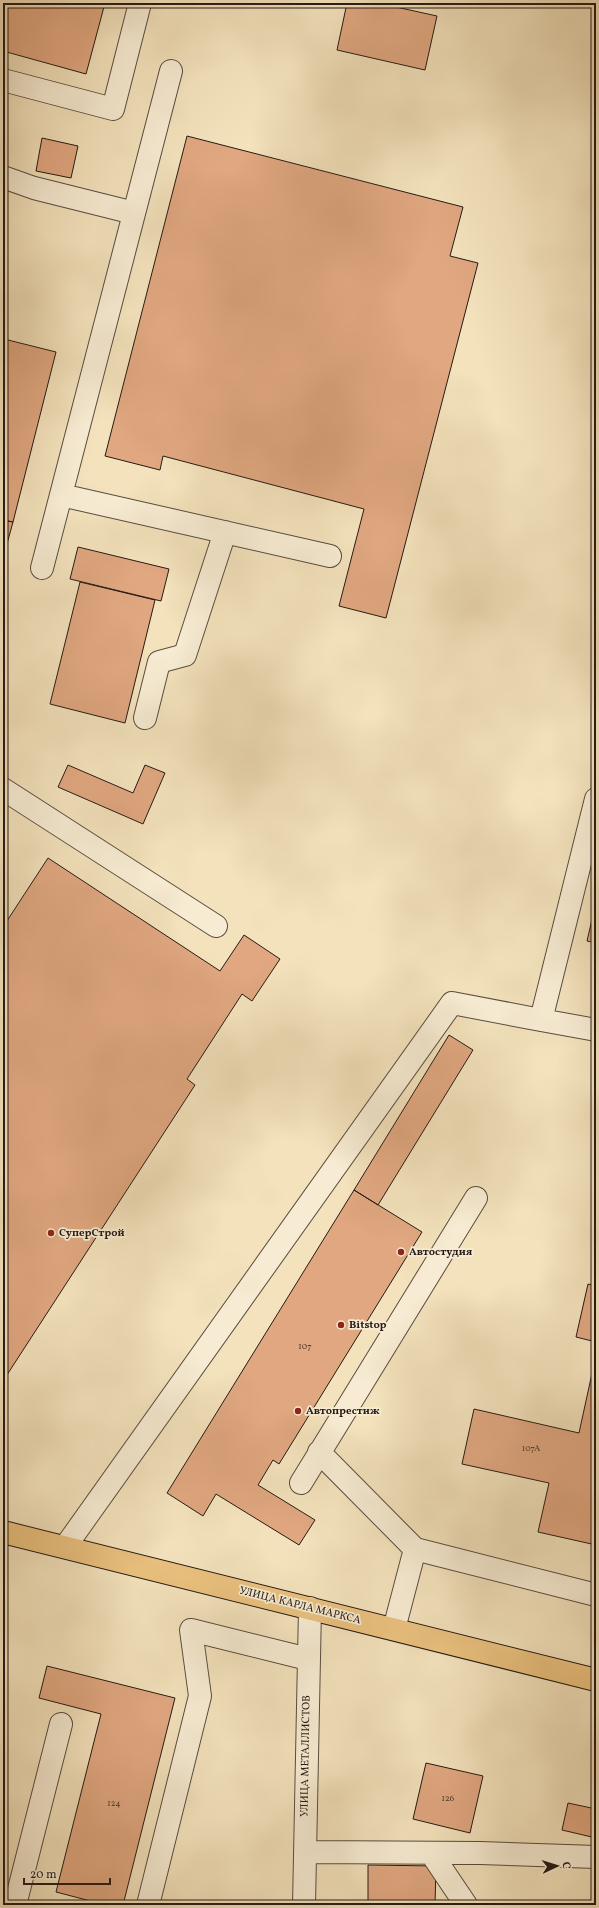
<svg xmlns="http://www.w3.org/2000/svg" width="599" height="1908" viewBox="0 0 599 1908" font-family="Vollkorn,serif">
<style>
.building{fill:#e0a780;stroke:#261a15}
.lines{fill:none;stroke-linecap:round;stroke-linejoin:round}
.minor-casing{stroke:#594c3f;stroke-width:24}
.major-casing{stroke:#261a15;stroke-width:24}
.minor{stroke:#f7ecd3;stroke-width:22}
.major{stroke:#eac17e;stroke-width:22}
.poi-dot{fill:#8f2418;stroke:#f7ecd3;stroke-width:1.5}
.labels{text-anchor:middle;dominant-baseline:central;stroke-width:3.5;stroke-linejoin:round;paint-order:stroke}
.number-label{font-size:9px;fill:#543d30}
.poi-label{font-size:11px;font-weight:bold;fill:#261a15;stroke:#f7ecd3;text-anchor:start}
.street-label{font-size:11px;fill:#261a15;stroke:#f7ecd3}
</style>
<rect width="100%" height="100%" fill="#f3e2bc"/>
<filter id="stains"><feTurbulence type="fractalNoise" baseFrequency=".005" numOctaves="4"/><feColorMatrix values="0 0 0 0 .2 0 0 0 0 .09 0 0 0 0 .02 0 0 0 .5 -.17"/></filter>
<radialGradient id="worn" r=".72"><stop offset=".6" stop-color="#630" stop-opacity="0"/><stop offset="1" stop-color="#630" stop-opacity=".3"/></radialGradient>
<path class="building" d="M3,3h102l-19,71 -83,-23z
M347,3h31l59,13 -12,54 -88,-20z
M187,136l276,71 -13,49 28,7 -92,355 -47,-12 25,-97 -201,-53 -3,14 -55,-14z
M42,138l36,8 -7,32 -35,-7z
M4,339l52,13 -43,170 -10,-2z
M3,520l10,2 -8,29 -2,-1z
M78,547l91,22 -8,32 -91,-22z
M80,582l75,18 -30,123 -75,-19z
M68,765l65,28 12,-28 20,8 -22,51 -85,-37z
M48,858l172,113 24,-36 36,24 -28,42 -10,-7 -55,85 8,6 -192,296v-454z
M596,902v41l-9,-2z
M449,1035l24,15 -95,155 -24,-15z
M354,1190l68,42 -143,232 -6,-4 -15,25 57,35 -16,25 -83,-51 -13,22 -36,-23z
M588,1284l8,2v56l-20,-5z
M596,1355v190l-58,-13 11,-49 -87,-19 12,-55 105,24z
M47,1666l128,32 -52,207h-17l-50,-13 45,-178 -62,-16z
M426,1763l57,13 -13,57 -57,-14z
M568,1803l28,6v29l-34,-8z
M368,1865l68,1 -1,39h-67z"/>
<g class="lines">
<g class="minor-casing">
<path id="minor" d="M3,80l110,29 27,-106
M3,177l31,11 100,25
M61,495l269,61
M42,568l129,-497
M145,718l14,-56 26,-7 40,-123
M3,789l213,137
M541,1020l55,10
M319,1452l96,97 -21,80
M301,1483l175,-285
M65,1547l387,-544 89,17 55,-221
M415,1549l181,46
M305,1852l175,1 116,4
M431,1853l35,52
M15,1905l46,-181
M148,1905l52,-209 -9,-66 117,29
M304,1905l6,-297"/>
</g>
<g class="major-casing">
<path id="major" d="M3,1532l593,148"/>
</g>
<use href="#minor" class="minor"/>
<use href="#major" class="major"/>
</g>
<g class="poi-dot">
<circle cx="51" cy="1233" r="4"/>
<circle cx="401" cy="1252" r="4"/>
<circle cx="341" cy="1325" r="4"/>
<circle cx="298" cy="1411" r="4"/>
</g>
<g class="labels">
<g class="number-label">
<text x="305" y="1346">107</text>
<text x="531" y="1448">107А</text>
<text x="448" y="1798">126</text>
<text x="114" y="1803">124</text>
</g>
<g class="poi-label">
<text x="59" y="1233">СуперСтрой</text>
<text x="409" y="1252">Автостудия</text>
<text x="349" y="1325">Bitstop</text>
<text x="306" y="1411">Автопрестиж</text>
</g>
<g class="street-label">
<text transform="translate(300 1606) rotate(14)">УЛИЦА КАРЛА МАРКСА</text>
<text transform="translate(306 1756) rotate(-89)">УЛИЦА МЕТАЛЛИСТОВ</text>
</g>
</g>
<rect width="599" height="1908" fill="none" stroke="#f3e2bc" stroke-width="16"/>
<rect x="4" y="4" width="591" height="1900" fill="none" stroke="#261a15" stroke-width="2"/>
<rect x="8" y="8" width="583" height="1892" fill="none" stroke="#261a15"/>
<g transform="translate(557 1866) rotate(86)" stroke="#f7ecd3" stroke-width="3" paint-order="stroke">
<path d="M0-3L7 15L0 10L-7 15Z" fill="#261a15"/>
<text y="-6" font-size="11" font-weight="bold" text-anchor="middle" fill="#261a15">С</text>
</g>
<path d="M24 1878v6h86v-6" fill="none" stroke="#261a15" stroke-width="2"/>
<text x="30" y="1878" font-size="12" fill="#261a15" stroke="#f7ecd3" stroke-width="3" paint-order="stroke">20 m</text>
<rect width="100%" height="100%" filter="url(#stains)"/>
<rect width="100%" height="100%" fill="url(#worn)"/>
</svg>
